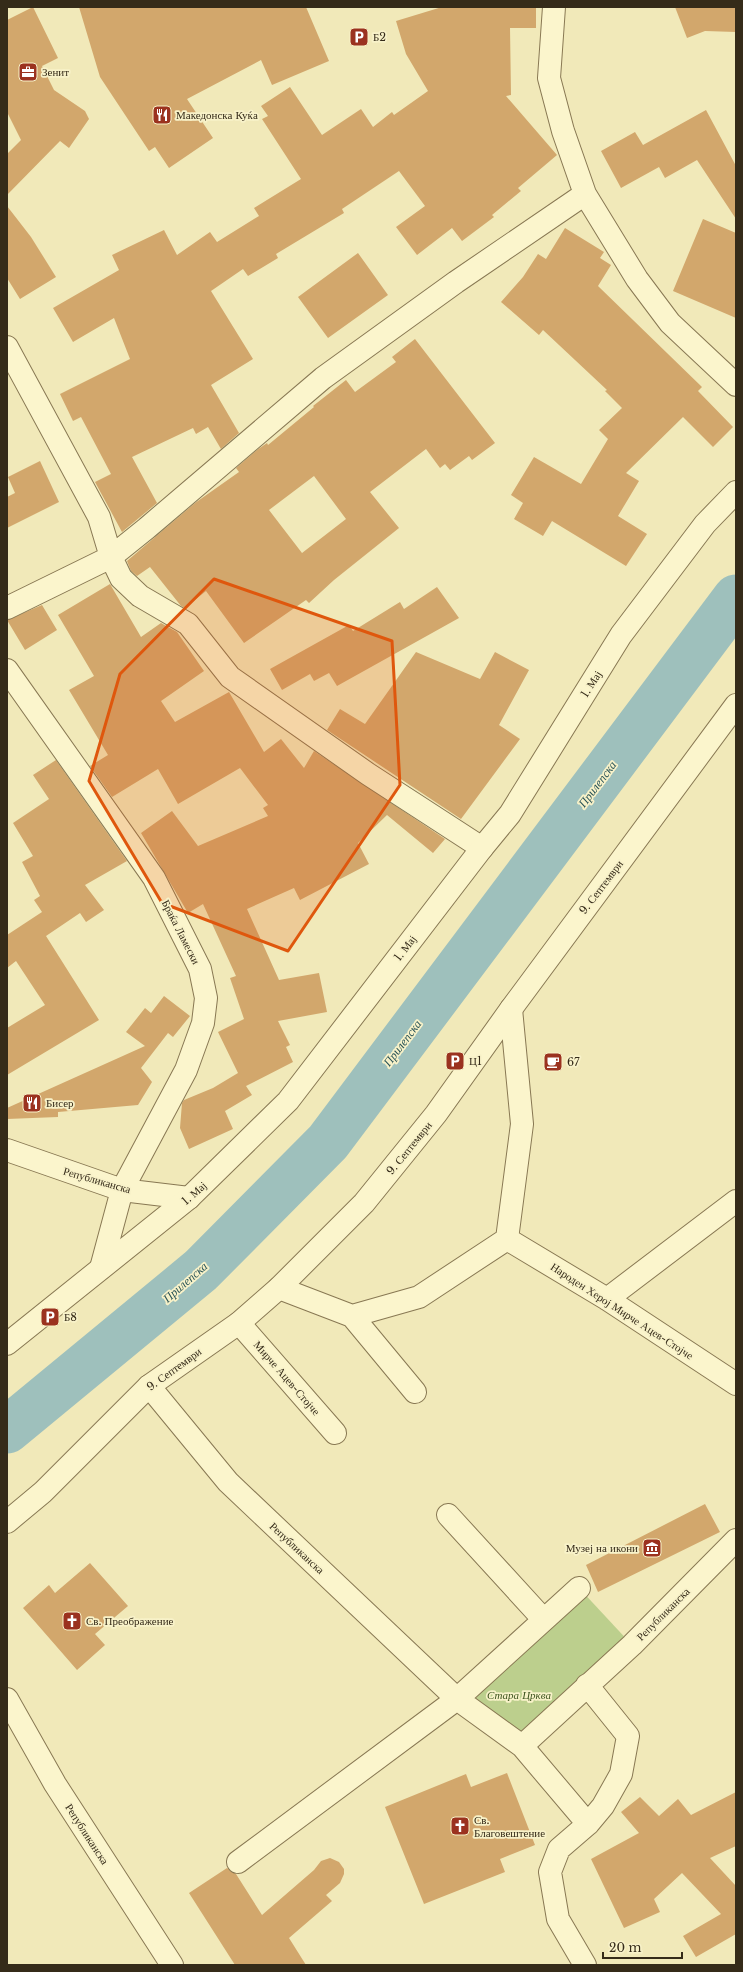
<svg xmlns="http://www.w3.org/2000/svg" width="743" height="1972" viewBox="0 0 743 1972" font-family="'Libre Baskerville',serif">
<style>
.green{fill:#bccf8d}
.lines{fill:none;stroke-linecap:round;stroke-linejoin:round}
.river{stroke:#9ec0bc;stroke-width:47}
.building{fill:#d2a76c;fill-rule:evenodd}
.minor-casing{stroke:#887853;stroke-width:24}
.tertiary-casing{stroke:#887853;stroke-width:24}
.minor{stroke:#fbf5cc;stroke-width:22}
.tertiary{stroke:#fbf5cc;stroke-width:22}
.marked{fill:#df570d;fill-opacity:0.2;stroke:#df570d;stroke-width:3;stroke-linejoin:round}
.labels{text-anchor:middle;dominant-baseline:central;stroke-width:3.5;stroke-linejoin:round;paint-order:stroke}
.poi-label{font-size:11px;fill:#352b19;stroke:#f8f2c9;text-anchor:start}
.street-label{font-size:11px;fill:#352b19;stroke:#f8f2c9}
.park-label{font-size:11px;font-style:italic;fill:#3d531e;stroke:#f8f2c9}
.water-label{font-size:12px;font-style:italic;fill:#275256;stroke:#f8f2c9}
</style>
<rect width="100%" height="100%" fill="#f1e9b9"/>
<path class="green" d="M579,1588l53,57 -110,101 -65,-47z"/>
<g class="lines">
<path class="river" d="M7,1430l194,-160 127,-128 408,-544"/>
</g>
<path class="building" d="M33,7l25,51 -16,8 12,24 31,21 4,8 -20,29 -9,-7 -53,54v-41l14,-14 -14,-28v-92z
M79,7h227l23,54 -57,24 -11,-25 -74,39 26,39 -44,30 -14,-21 -6,4 -49,-74z
M442,7h94v21h-26l1,67 -5,1 51,59 -39,33 3,3 -29,24 2,2 -32,24 -10,-13 -35,27 -21,-28 29,-21 -26,-35 -57,38 2,4 -68,41 2,4 -30,18 -5,-7 -32,22 42,68 -42,26 28,48 -18,16 -13,-22 -12,7 -3,-6 -61,29 25,46 -35,29 -27,-50 16,-8 -30,-57 -8,4 -13,-27 70,-35 -16,-41 -41,24 -20,-34 66,-38 -7,-15 52,-25 13,25 33,-23 7,10 42,-26 -5,-8 47,-29 -39,-60 6,-3 -7,-10 29,-19 32,48 39,-26 12,18 19,-15 2,3 34,-24 -22,-37 -10,-33z
M675,7h61v25l-31,-1 -18,7z
M706,110l30,56v53l-39,-59 -32,18 -6,-11 -38,21 -20,-37 34,-19 8,13z
M7,206l24,31 25,40 -36,22 -13,-21z
M703,219l33,14v85l-63,-27z
M565,228l39,24 -4,6 11,7 -13,21 104,101 -4,4 35,36 -20,20 -30,-30 -57,56 13,8 -21,35 29,18 -21,32 -74,-45 -9,15 -29,-17 9,-16 -12,-8 23,-38 47,27 27,-45 -9,-9 23,-22 -17,-17 2,-1 -64,-60 -4,5 -38,-33 22,-25 15,-23 8,5z
M358,253l30,42 -60,43 -30,-41z
M415,339l80,104 -23,17 -3,-4 -19,14 -5,-6 -5,4 -14,-19 -56,43 29,36 -65,52 -25,23 -3,-3 -62,43 -38,-52 -21,17 -4,-2 -31,-39 -13,9 -6,-5 -4,-10 68,-58 44,-31 -3,-4 21,-18 10,-7 1,2 46,-38 -1,-1 33,-26 9,12 41,-30 -4,-5zM314,476l32,43 -44,34 -33,-43z
M40,461l19,41 -52,26v-31l8,-4 -7,-16z
M110,584l31,53 20,-14 16,9 27,39 -43,30 14,21 54,-30 35,60 17,-13 23,29 10,-17 131,88 -12,14 -46,-38 -29,28 11,21 -69,36 -6,-12 -47,21 32,71 40,-7 8,39 -49,9 12,24 -4,2 7,15 -47,24 6,9 -27,16 8,18 -44,20 -9,-21 2,-25 2,-3 29,-12 25,-15 -20,-41 26,-13 -14,-41 6,-2 -33,-72 -15,9 -47,-80 31,-22 26,35 70,-30 -5,-8 5,-3 -28,-37 -62,36 -20,-35 -46,28 -22,-31 18,-11 -39,-65 25,-14 -36,-61z
M437,587l22,31 -122,68 -8,-13 -15,8 -4,-7 -28,16 -12,-21 79,-44 4,6 47,-29 4,7z
M42,605l15,25 -32,20 -18,-30z
M416,652l64,27 15,-27 34,18 -30,55 21,14 -59,80 -134,-89 13,-21 25,15z
M56,760l71,101 -42,24 19,25 -18,12 -6,-9 -34,23 53,84 -92,55v-47l38,-23 -29,-44 -9,7v-33l35,-23 -8,-12 6,-4 -18,-34 11,-6 -20,-33 36,-24 -16,-24z
M164,996l26,20 -17,21 -5,-4 -27,35 11,14 -14,23 -80,7v5l-51,2v-11l138,-62 -19,-14 19,-24 6,5z
M705,1504l15,28 -122,60 -12,-27z
M90,1563l38,43 -33,28 10,11 -28,25 -54,-62 26,-23 6,8z
M507,1773l28,72 -35,14 5,13 -81,32 -39,-97 81,-33 5,13z
M736,1792v54l-26,12 26,28v48l-40,23 -13,-21 38,-22 -39,-41 -28,26 6,13 -36,16 -33,-69 48,-26 -18,-21 19,-15 19,19 19,-17 13,16z
M330,1858l9,4 5,7v5l-4,9 -14,12 6,6 -43,37 17,27h-71l-46,-72 38,-25 9,6 26,41 52,-45 7,-9z"/>
<g class="lines">
<g class="minor-casing">
<path id="minor" d="M554,7l-5,71 14,53 22,63 52,85 33,44 66,62
M7,347l92,170 12,40 10,21 19,18 48,28 42,53 138,97 114,74
M7,608l104,-51 36,-29 176,-150 133,-96 129,-88
M7,670l147,208 46,91 6,29 -3,25 -17,47 -64,120 -21,78
M7,1150l115,40 67,8
M507,1239l100,60 129,85
M279,1288l73,28 67,-19 88,-58 15,-115 -11,-115
M607,1299l129,-98
M352,1316l63,76
M239,1323l96,110
M149,1386l79,96 229,217 65,47 66,78
M448,1515l96,105
M7,1699l48,85 117,181
M522,1746l110,-101 104,-105
M238,1862l219,-163 122,-111
M585,1965l-27,-46 -8,-47 9,-23 29,-25 15,-18 18,-32 7,-38 -41,-51"/>
</g>
<g class="tertiary-casing">
<path id="tertiary" d="M7,1344l182,-146 99,-97 194,-253 28,-34 111,-179 84,-111 31,-32
M7,1522l36,-30 106,-106 90,-63 40,-35 85,-85 72,-89 75,-105 225,-304"/>
</g>
<use href="#minor" class="minor"/>
<use href="#tertiary" class="tertiary"/>
</g>
<path class="marked" d="M214,579l178,62 8,144 -112,166 -126,-48 -73,-122 31,-107z"/>
<defs>
<g id="parking-square" transform="scale(1)"><rect x="-9" y="-9" width="18" height="18" rx="4" fill="#9b321f" stroke="#f8f2c9"/><path d="M-3.5-5.5H1a3.5 3.5 0 0 1 0 7H-1V5.5H-3.5ZM-1-3.4V-.6H.8a1.4 1.4 0 0 0 0-2.8Z" fill="#fff"/></g>
<g id="office-square" transform="scale(1)"><rect x="-9" y="-9" width="18" height="18" rx="4" fill="#9b321f" stroke="#f8f2c9"/><path d="M-6-3h4V-5.5h4V-3h4V5H-6ZM-1-4.5V-3h2v-1.5ZM-6 0V1H6V0Z" fill="#fff"/></g>
<g id="restaurant-square" transform="scale(1)"><rect x="-9" y="-9" width="18" height="18" rx="4" fill="#9b321f" stroke="#f8f2c9"/><path d="M-5-6h1v4h1v-4h1v4h1v-4h1v5L-1.5 .5V6h-2V.5L-5-1ZM5-6V6H3V1.5H1.5Q1.5-4 5-6Z" fill="#fff"/></g>
<g id="cafe-square" transform="scale(1)"><rect x="-9" y="-9" width="18" height="18" rx="4" fill="#9b321f" stroke="#f8f2c9"/><path d="M-5.5-4.5H6V0H3Q3 3.5 0 3.5H-2.5Q-5.5 3.5-5.5 0ZM3-3.2v2h1.7v-2ZM-6 4.5H4V6H-6Z" fill="#fff"/></g>
<g id="museum-square" transform="scale(1)"><rect x="-9" y="-9" width="18" height="18" rx="4" fill="#9b321f" stroke="#f8f2c9"/><path d="M0-6L6-3V-2H-6V-3ZM-5-1h2V3h-2ZM-1-1h2V3h-2ZM3-1h2V3H3ZM-6 4H6V6H-6Z" fill="#fff"/></g>
<g id="church-square" transform="scale(1)"><rect x="-9" y="-9" width="18" height="18" rx="4" fill="#9b321f" stroke="#f8f2c9"/><path d="M-1.2-6h2.4v3.5h3.3v2.4h-3.3V6h-2.4V-.1h-3.3v-2.4h3.3Z" fill="#fff"/></g>
</defs>
<g fill-rule="evenodd">
<use href="#parking-square" x="359" y="37"/>
<use href="#office-square" x="28" y="72"/>
<use href="#restaurant-square" x="162" y="115"/>
<use href="#parking-square" x="455" y="1061"/>
<use href="#cafe-square" x="553" y="1062"/>
<use href="#restaurant-square" x="32" y="1103"/>
<use href="#parking-square" x="50" y="1317"/>
<use href="#museum-square" x="652" y="1548"/>
<use href="#church-square" x="72" y="1621"/>
<use href="#church-square" x="460" y="1826"/>
</g>
<g class="labels">
<g class="poi-label">
<text x="373" y="37">Б2</text>
<text x="42" y="72">Зенит</text>
<text x="176" y="115">Македонска Куќа</text>
<text x="469" y="1061">Ц1</text>
<text x="567" y="1062">67</text>
<text x="46" y="1103">Бисер</text>
<text x="64" y="1317">Б8</text>
<text x="638" y="1548" text-anchor="end">Музеј на икони</text>
<text x="86" y="1621">Св. Преображение</text>
<text x="474" y="1820">Св.<tspan x="474" dy="13">Благовештение</tspan></text>
</g>
<g class="street-label">
<text transform="translate(591 684) rotate(-58)">1. Мај</text>
<text transform="translate(601 887) rotate(-53)">9. Септември</text>
<text transform="translate(181 932) rotate(63)">Браќа Ламески</text>
<text transform="translate(405 948) rotate(-53)">1. Мај</text>
<text transform="translate(409 1148) rotate(-51)">9. Септември</text>
<text transform="translate(97 1180) rotate(16)">Републиканска</text>
<text transform="translate(194 1193) rotate(-42)">1. Мај</text>
<text transform="translate(622 1311) rotate(33)">Народен Херој Мирче Ацев-Стојче</text>
<text transform="translate(174 1369) rotate(-36)">9. Септември</text>
<text transform="translate(287 1378) rotate(49)">Мирче Ацев-Стојче</text>
<text transform="translate(297 1548) rotate(43)">Републиканска</text>
<text transform="translate(663 1614) rotate(-45)">Републиканска</text>
<text transform="translate(87 1834) rotate(57)">Републиканска</text>
</g>
<g class="park-label">
<text x="519" y="1695">Стара Црква</text>
</g>
<g class="water-label">
<text transform="translate(597 784) rotate(-53)">Прилепска</text>
<text transform="translate(402 1043) rotate(-53)">Прилепска</text>
<text transform="translate(185 1282) rotate(-41)">Прилепска</text>
</g>
</g>
<rect width="743" height="1972" fill="none" stroke="#352b19" stroke-width="16"/>
<path d="M603 1952v6h79v-6" fill="none" stroke="#352b19" stroke-width="2"/>
<text x="609" y="1952" font-size="12" fill="#352b19" stroke="#f8f2c9" stroke-width="3" paint-order="stroke">20 m</text>
</svg>
